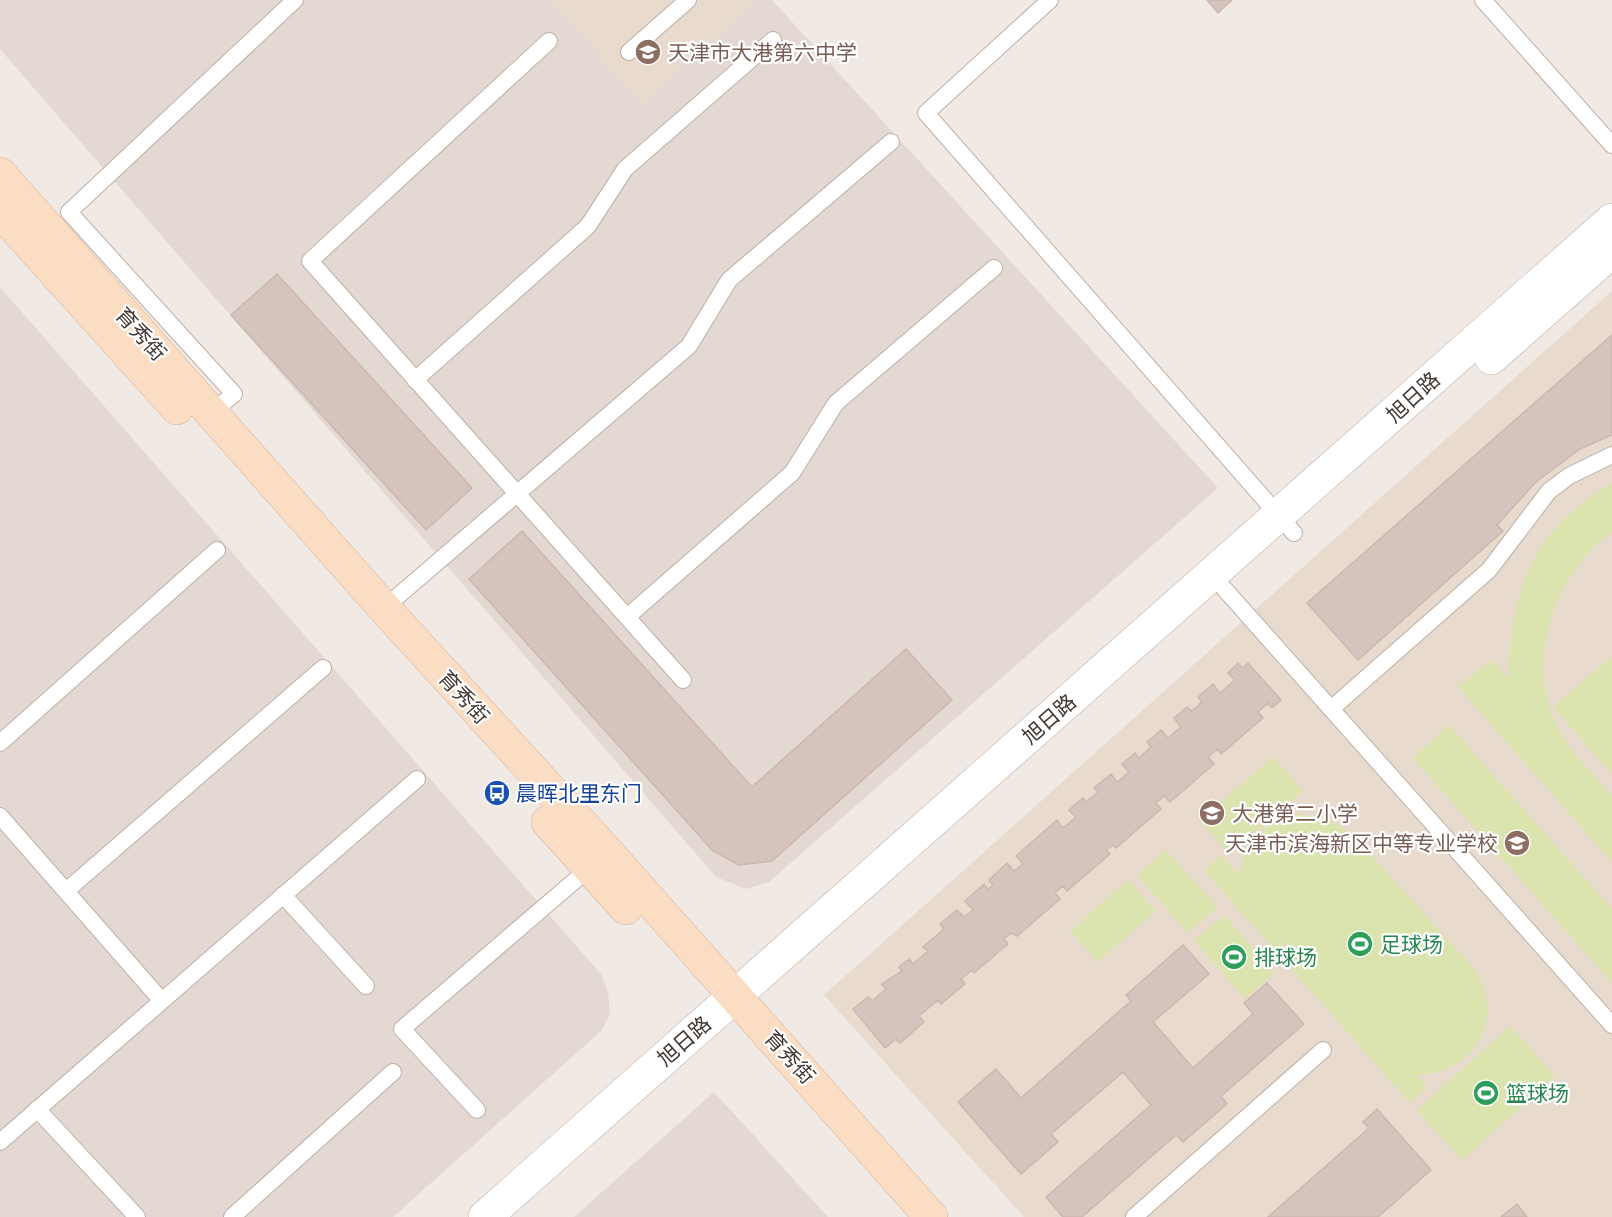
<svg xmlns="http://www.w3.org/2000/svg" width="1612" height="1217" viewBox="0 0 1612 1217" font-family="Figtree,'Noto Sans SC',sans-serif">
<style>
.residential{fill:#e4d9d2}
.education{fill:#e9dace}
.green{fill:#dbe4ae}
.building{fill:#d5c4bd;stroke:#ccb7ae;stroke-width:1.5}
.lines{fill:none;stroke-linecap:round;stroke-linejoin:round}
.lane-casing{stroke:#bcafa7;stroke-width:18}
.street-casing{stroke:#bcafa7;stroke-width:34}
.secondary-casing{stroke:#d2b198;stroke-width:34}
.lane{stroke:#fff;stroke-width:16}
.street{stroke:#fff;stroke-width:33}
.secondary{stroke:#fbddc3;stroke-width:33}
.labels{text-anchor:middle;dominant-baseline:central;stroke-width:4.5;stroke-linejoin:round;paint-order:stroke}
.education-label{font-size:21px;fill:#785e54;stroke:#fff;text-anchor:start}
.street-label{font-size:21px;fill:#423934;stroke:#fff}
.transit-label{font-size:21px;fill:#164399;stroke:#fff;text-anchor:start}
.leisure-label{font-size:21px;fill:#27864d;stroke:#fff;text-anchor:start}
</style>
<rect width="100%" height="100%" fill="#f1e9e4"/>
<path class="residential" d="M0,0h552l89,104 115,-104h16l446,488 -449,394 -23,7 -30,-12 -716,-828z
M0,287l601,687 7,18 2,22 -9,17 -208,186h-393z
M714,1092l114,125h-254z"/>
<path class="education" d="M552,0h204l-115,104z
M1612,291v926h-588l-200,-222z"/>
<path class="green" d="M1612,483v49c-56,42 -85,120 -58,187 12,29 37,53 58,76v67l-154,-175 33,-27 17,18c4,-91 23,-146 104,-195z
M1612,656v118l-59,-67z
M1449,725l163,184v74l-199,-225z
M1273,757l30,34 -73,64 -30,-34z
M1300,814l30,6 23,15 119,131c36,50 5,107 -55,109l10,12 -17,16 -206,-233 17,-15 18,19c6,-32 27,-55 61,-60z
M1166,850l51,57 -29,26 -51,-58z
M1128,880l28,31 -58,51 -28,-31z
M1224,915l51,58 -30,26 -51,-59z
M1510,1026l45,50 -93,84 -45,-50z"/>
<path class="building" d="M1207,0h25l-14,13z
M277,274l195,214 -46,42 -195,-215z
M1612,335v100l-32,14 -44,33 -39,43 6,6 -145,129 -51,-57z
M522,531l230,256 154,-138 46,51 -180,161 -33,4 -26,-14 -244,-272z
M1238,663l5,5 5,-5 33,37 -9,8 -4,-5 -10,9 5,6 -42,36 -4,-5 -9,8 6,7 -44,38 -6,-6 -8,7 5,6 -45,39 -3,-3 -7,5 4,4 -43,37 -4,-5 -8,7 5,6 -43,37 -6,-3 -7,6 4,5 -34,29 -2,-3 -11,9 4,5 -24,20 -3,-4 -19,16 5,6 -24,21 -4,-4 -11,9 -32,-39 15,-12 4,4 14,-12 -4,-5 20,-13 -3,-4 10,-8 4,5 15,-13 -5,-4 21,-18 -4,-5 17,-14 7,7 9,-7 -8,-9 19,-17 4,5 5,-4 -4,-5 18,-17 7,8 9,-7 -7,-8 41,-36 6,8 13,-11 -7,-7 14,-12 3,4 12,-10 -4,-4 17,-14 6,8 12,-10 -7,-8 13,-11 4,5 12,-11 -4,-5 14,-12 7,8 13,-11 -7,-9 13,-11 5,4 10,-9 -4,-5 15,-13 7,9 15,-13 -7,-7z
M1183,945l26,29 -56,48 40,46 60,-54 -9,-11 23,-20 37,41 -83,72 6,8 -44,38 -7,-7 -94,82h-19l-17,-20 105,-92 -28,-33 -72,62 7,8 -37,32 -63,-72 38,-33 25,29 110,-97 -5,-6z
M1377,1109l54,61 -53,47h-110l101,-89 -6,-6z
M1517,1204l10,13h-26z"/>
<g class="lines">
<g class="lane-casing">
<path id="lane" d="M1050,0l-124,113 368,420
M1483,0l129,145
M549,41l-239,220 373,419
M629,52l59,-52
M415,380l173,-154 37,-57 148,-129
M211,413l23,-19 -165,-182 226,-212
M1212,575l400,450
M384,608l305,-262 40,-66 162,-138
M627,617l165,-144 44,-70 158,-135
M1331,709l158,-139 60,-79 20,-15 43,-21
M0,743l217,-193
M0,816l162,185
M66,891l257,-223
M283,895l83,91
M37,1109l100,108
M477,1110l-75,-81 191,-164
M0,1142l417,-363
M232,1217l161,-145
M1134,1217l189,-167"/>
</g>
<g class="street-casing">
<path id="street" d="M1491,358l121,-107
M485,1217l1127,-997"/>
</g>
<g class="secondary-casing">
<path id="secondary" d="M0,174l384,434 223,244 324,365
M0,211l177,197
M548,822l78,86"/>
</g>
<use href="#lane" class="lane"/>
<use href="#street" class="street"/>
<use href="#secondary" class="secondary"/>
</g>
<defs>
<g id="school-disc" transform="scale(1.35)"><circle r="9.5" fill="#8d6e63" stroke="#fff"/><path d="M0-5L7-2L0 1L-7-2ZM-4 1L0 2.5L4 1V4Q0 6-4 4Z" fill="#fff"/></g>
<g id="bus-disc" transform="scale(1.35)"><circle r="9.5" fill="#1a4fb4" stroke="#fff"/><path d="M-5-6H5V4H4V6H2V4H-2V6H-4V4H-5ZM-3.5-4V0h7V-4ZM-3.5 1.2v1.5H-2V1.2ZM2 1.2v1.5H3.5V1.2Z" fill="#fff"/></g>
<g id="stadium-disc" transform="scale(1.35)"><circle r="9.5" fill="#2e9e5b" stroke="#fff"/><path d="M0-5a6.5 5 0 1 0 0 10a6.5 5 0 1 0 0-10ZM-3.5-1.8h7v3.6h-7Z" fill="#fff"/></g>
</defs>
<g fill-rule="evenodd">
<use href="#school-disc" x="648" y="52"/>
<use href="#bus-disc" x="497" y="793"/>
<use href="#school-disc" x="1212" y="813"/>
<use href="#school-disc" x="1517" y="843"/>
<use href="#stadium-disc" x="1360" y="944"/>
<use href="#stadium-disc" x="1234" y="957"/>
<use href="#stadium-disc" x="1486" y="1093"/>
</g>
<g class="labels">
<g class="education-label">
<text x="668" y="52">天津市大港第六中学</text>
<text x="1232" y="813">大港第二小学</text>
<text x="1498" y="843" text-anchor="end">天津市滨海新区中等专业学校</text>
</g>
<g class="street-label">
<text transform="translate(141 334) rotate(48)">育秀街</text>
<text transform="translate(1413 397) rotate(-42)">旭日路</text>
<text transform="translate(464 697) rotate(48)">育秀街</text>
<text transform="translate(1049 719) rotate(-41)">旭日路</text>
<text transform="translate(684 1041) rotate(-41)">旭日路</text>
<text transform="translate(790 1057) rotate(48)">育秀街</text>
</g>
<g class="transit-label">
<text x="516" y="793">晨晖北里东门</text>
</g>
<g class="leisure-label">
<text x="1380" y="944">足球场</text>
<text x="1254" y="957">排球场</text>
<text x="1506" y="1093">篮球场</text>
</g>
</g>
</svg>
